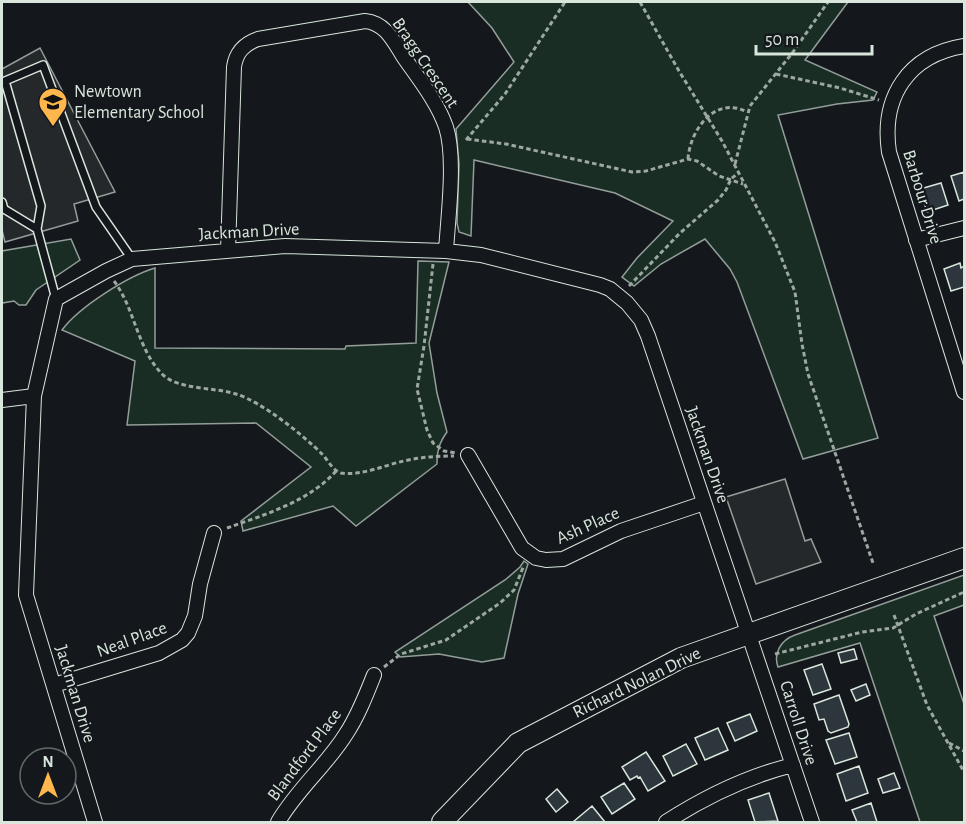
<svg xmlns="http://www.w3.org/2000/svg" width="966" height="824" viewBox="0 0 966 824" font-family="'Alegreya Sans',sans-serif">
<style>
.green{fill:#1a2d24;stroke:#939e99;stroke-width:1.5}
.parking{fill:#24282b;stroke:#939e99;stroke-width:1.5}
.building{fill:#2c363c;stroke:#d8e6dc;stroke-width:1.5}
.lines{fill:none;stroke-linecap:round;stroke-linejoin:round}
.service-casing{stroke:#d8e6dc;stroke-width:10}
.minor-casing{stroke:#d8e6dc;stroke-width:16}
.secondary-casing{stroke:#d8e6dc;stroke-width:22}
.path{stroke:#9da8a2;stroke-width:3;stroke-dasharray:4.5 3;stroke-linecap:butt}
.service{stroke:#14181c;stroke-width:7}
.minor{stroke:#14181c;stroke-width:14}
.secondary{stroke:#14181c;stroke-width:20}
.labels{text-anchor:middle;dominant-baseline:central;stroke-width:4.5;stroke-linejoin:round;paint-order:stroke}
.street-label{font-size:18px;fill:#d8e6dc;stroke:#14181c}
.poi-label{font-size:18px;fill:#d8e6dc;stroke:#14181c;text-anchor:start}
</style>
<rect width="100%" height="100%" fill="#14181c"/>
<path class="green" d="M468,2h380l-43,58 72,32 -4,8 -36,4 -59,11 100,323 -75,21 -66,-177 -7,-13 -25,-30 -44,25 -27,22 -12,-9 15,-19 36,-37 -58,-28 -141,-33 -3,76 -12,-4 -2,-9 2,-59 -3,-35 58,-67 -22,-34z
M71,239l9,21 -44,30 -10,15h-7l-5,-4 -12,2v-52z
M418,261l31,1 -20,81 8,50 10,39c-8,11 -10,19 -10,32l-81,62 -23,-20 -90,25 -2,-10 70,-54 -55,-44 -129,2 8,-64 -73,-31c17,-23 66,-54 93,-62v80l190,1 1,-3 70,-3z
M524,561l4,3 -10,30 -14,64 -22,4 -43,-8 -39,3 -5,-5 110,-72 15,-13z
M964,575v30l-30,11 30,88v118h-44l-60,-179 -82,24c-5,-14 3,-27 17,-32z"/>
<path class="parking" d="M40,48l75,144 -41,12 4,17 -73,21 -3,-12v-161z
M785,479l20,62 6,-2 10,23 -65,22 -30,-87z"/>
<path class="building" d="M964,172v27l-5,2 -8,-25z
M941,183l7,22 -21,7 -7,-23z
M960,263l1,5 3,-2v21l-13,4 -7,-22z
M854,649l3,10 -16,4 -3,-10z
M822,664l9,25 -18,6 -9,-25z
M866,684l4,11 -14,6 -5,-11z
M839,695l10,29 -1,3 -17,6 -3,-2 -4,-12 -5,1 -5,-16z
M750,714l7,17 -22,10 -8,-18z
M718,728l10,22 -23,10 -10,-22z
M849,733l8,24 -22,7 -9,-24z
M686,744l11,20 -24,12 -10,-20z
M646,752l19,29 -17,10 -8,-14 -2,1 -1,-2 -7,4 -8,-13z
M859,766l9,27 -22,8 -9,-27z
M894,773l6,15 -17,5 -5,-14z
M624,783l11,16 -23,15 -11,-17z
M557,789l11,13 -12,10 -10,-13z
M769,793l9,28 -23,1 -7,-22z
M871,803l6,19h-20l-5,-12z
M592,806l13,16h-32z"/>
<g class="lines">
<g class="service-casing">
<path id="service" d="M2,202l2,7 33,20
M56,299l-19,-70 4,-23 -36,-125 38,-16 53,142 36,52"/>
</g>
<g class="minor-casing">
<path id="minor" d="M964,46c-56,9 -83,51 -75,106l75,240
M916,240l48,-12
M228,251l6,-184c2,-15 10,-23 24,-28l107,-18c20,2 28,19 38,35 15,22 34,45 43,71 10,31 2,90 0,124
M2,400l32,-4
M468,455l54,93 14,10 10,2 17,-1 58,-28 83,-28
M54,685l105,-32 23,-13 6,-7 7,-17 5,-32 14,-51
M95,822l-69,-227 8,-199 22,-97 50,-28 26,-12 153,-13 161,5 35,4 119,30 10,4 17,14 14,17 7,16 164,486
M278,822c20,-34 48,-56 68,-88 12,-18 20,-39 28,-59
M666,822c39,-25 82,-46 127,-57"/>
</g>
<g class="secondary-casing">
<path id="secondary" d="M442,822l76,-79 163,-85 283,-100"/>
</g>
<path class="path" d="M640,2l39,69 43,70 53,101 20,50 7,52 6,30 65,189
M776,74l64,14 39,12
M467,139l39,5 126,28 14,-1 42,-12 9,2 22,15 24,8
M466,140l39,-46 60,-92
M688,159c2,-29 27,-64 59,-47
M735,164l15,-58 43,-54 35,-50
M433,264l-9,82 -7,43 10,41 6,13 11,8 12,2
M114,281c21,28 23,67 48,93 16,16 52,13 74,20 26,8 67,41 86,60 6,6 11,17 19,19 21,3 44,-8 63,-12 17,-4 33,-5 50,-5
M629,286l51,-53 38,-33 8,-10 5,-11 7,-6
M227,528c37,-13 83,-27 109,-57
M894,615l33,90 37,67
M775,654l87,-22 31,-4 23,-14 48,-22
M384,667l17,-13 45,-14 54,-37 14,-13 10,-25
M949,743l15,8"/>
<use href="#service" class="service"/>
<use href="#minor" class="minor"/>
<use href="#secondary" class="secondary"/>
</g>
<defs>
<g id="school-pin" transform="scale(1.5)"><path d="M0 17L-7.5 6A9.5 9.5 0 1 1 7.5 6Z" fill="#ffb74d" stroke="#14181c"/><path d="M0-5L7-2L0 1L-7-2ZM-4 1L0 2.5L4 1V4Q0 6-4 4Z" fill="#111"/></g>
</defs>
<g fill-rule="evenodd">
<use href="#school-pin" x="53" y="102"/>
</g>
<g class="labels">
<g class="street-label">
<text transform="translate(425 63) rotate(56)">Bragg Crescent</text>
<text transform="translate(922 197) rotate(73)">Barbour Drive</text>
<text transform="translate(249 232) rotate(-3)">Jackman Drive</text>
<text transform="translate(707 455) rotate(71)">Jackman Drive</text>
<text transform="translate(588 526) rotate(-24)">Ash Place</text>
<text transform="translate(132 640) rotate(-20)">Neal Place</text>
<text transform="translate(637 683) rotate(-26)">Richard Nolan Drive</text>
<text transform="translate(75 694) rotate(73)">Jackman Drive</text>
<text transform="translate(798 723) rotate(72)">Carroll Drive</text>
<text transform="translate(305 755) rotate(-53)">Blandford Place</text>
</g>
<g class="poi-label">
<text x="74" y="92">Newtown<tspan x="74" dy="21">Elementary School</tspan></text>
</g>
</g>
<rect width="966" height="824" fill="none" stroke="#d8e6dc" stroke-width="6"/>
<g transform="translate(48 776)"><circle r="28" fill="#14181c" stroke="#626a69" stroke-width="1.5"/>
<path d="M0-4.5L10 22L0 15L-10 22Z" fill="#ffb74d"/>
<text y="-9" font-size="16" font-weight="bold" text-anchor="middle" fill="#d8e6dc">N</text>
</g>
<path d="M756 45v9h116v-9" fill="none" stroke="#d8e6dc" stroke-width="3"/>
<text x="765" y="45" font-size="18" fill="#d8e6dc" stroke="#14181c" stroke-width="4.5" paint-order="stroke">50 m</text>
</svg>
